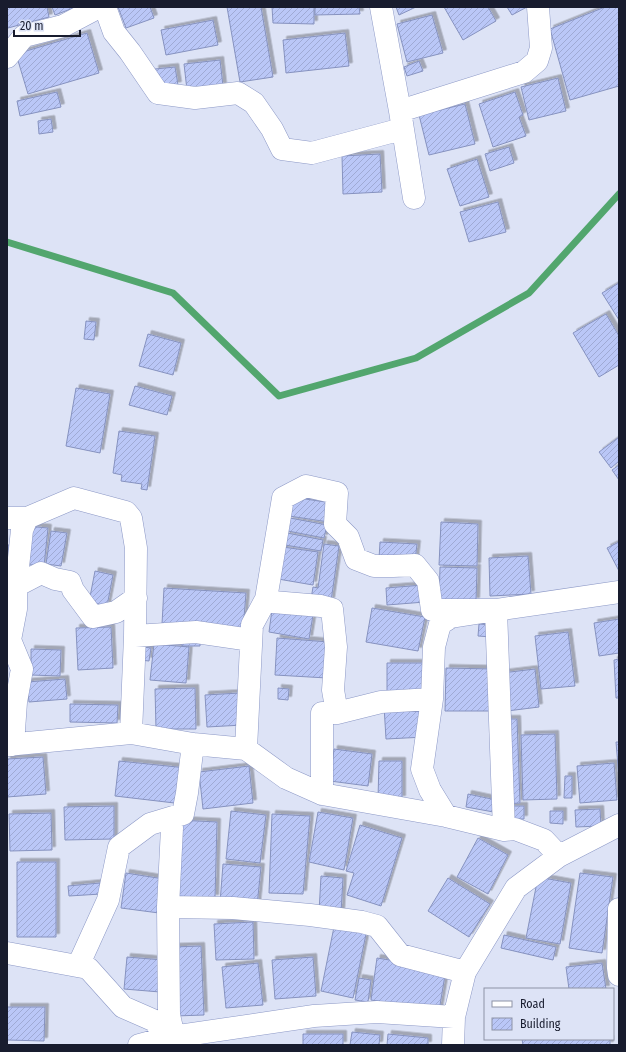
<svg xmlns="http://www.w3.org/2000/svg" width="626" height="1052" viewBox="0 0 626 1052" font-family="'Fira Sans Condensed',sans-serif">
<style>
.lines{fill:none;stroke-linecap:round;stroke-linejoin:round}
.stream{stroke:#52a66e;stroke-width:7}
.building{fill:url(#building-hatch);stroke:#8692bf;filter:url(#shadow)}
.street-casing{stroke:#8c98c6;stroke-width:23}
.street{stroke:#fff;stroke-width:22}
</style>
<defs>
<pattern id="building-hatch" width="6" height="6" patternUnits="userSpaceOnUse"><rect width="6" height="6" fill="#bac7f7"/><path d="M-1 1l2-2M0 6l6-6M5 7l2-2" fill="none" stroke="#9faad4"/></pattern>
<filter id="shadow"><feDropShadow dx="3.5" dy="-3.5" stdDeviation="0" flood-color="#0004"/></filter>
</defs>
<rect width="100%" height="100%" fill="#dde3f6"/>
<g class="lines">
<path class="stream" d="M7,242l166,51 106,103 137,-38 113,-65 90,-99"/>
</g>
<path class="building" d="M7,7h40l2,10 -41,11 -1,-5z
M52,7h24l-21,8z
M118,7h32l4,11 -28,10z
M227,7h34l12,70 -33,5z
M272,7h42v17l-41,-1z
M315,7h44l1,7 -45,1z
M396,7h20l-17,8z
M444,7h44l8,14 -33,19z
M507,7h20l-15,8z
M605,7h14v79l-49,14 -20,-71z
M432,15l11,38 -36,9 -10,-38z
M213,20l5,25 -52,10 -5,-25z
M87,33l12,40 -71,21 -12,-40z
M345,33l4,33 -63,7 -3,-33z
M220,60l3,26 -36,4 -3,-26z
M419,61l4,10 -16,5 -3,-9z
M175,67l3,18 -20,3 -3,-19z
M558,78l8,33 -37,9 -8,-33z
M57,92l4,15 -41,9 -3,-15z
M515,92l8,23 -4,2 7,19 -33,11 -14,-43z
M465,104l10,40 -46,11 -10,-40z
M51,119l2,13 -14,2 -1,-13z
M509,147l5,16 -24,8 -5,-17z
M380,154l2,38 -39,2 -1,-38z
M477,159l12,38 -29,9 -13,-37z
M498,202l8,30 -37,10 -9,-30z
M619,283v37l-17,-27z
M606,314l13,22v29l-20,12 -26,-44z
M86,321l10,1 -2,18 -10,-1z
M148,334l33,9 -8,32 -34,-9z
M135,386l37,10 -5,19 -38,-10z
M76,388l34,6 -10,59 -34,-7z
M119,431l36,5 -8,54 -6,-1 1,-5 -21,-3 1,-6 -9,-2z
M619,437v24l-8,7 -12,-16z
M619,465v15l-7,-10z
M292,497l40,6 -3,19 -40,-6z
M290,518l37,7 -3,13 -36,-7z
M441,522l37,2 -1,42 -38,-1z
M26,526l22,2 -4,38 -22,-2z
M51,531l16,2 -6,33 -15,-2z
M287,533l36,7 -2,11 -36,-6z
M380,542l37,2 -2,17 -36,-2z
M619,542v29l-12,-23z
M324,544l15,2 -8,55 -20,-2 2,-12 5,1z
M7,545h2l-2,35z
M283,547l35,5 -5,33 -35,-6z
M528,556l3,38 -41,2 -1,-38z
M440,567l37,1 -1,33 -37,-1z
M95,571l18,4 -6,31 -18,-4z
M423,585l2,17 -38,3 -1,-17z
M164,588l82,5 -3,37 -81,-6z
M273,602l41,7 -5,30 -40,-7z
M372,608l53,9 -7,34 -52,-9z
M619,619v34l-20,3 -5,-33z
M479,624l14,1 -1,12 -14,-1z
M111,627l2,41 -35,2 -2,-42z
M568,632l7,54 -34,3 -6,-53z
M182,636l18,1v9h-18z
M277,638l52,4 -2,36 -52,-3z
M154,644l35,3 -3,36 -36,-3z
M143,647l8,1 -2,13 -9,-1z
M31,649l30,1 -1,26 -29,-1z
M619,659v39h-3l-2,-38z
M387,663h42v33h-42z
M446,668l47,1v42h-48z
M535,669l4,38 -32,4 -5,-38z
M65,679l2,20 -38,3 -2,-20z
M195,688l1,41h-40l-1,-40z
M278,688l11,1 -1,11 -10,-1z
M240,693l3,32 -36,2 -2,-32z
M70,704l48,1 -1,18 -47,-1z
M424,705l1,32 -39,2 -2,-33z
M503,719h14l3,84 -15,1z
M555,734l2,65 -34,1 -2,-65z
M616,742h3v36z
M334,749l38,5 -4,32 -38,-5z
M43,757l3,37 -39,3v-38z
M119,761l68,7 -4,36 -68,-8z
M379,761h23v38h-24z
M614,763l3,37 -37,3 -3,-37z
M249,766l4,37 -50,6 -4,-37z
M565,776h7v22h-8z
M468,794l33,7 -2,12 -33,-6z
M114,806v33l-49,1 -1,-33z
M508,806h16v13h-15z
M600,809l1,17 -25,1 -1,-17z
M231,811l35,4 -6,48 -34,-4z
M550,811h13v13l-13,-1z
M318,812l35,6 -9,52 -35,-8z
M51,813l1,37 -42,1 -1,-37z
M272,814l38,2 -7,78 -34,-1z
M178,820l39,2 -2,76 -39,-2z
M360,825l42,13 -21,68 -34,-11 7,-22 -8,-2z
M478,838l30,17 -20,39 -31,-17z
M17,862h39v75h-39z
M223,864l38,3 -4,39 -37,-3z
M126,873l38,6 -5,34 -38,-5z
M580,873l33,4 -11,76 -33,-5z
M321,876l22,2 -2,35 -22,-1z
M538,877l33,6 -11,61 -34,-6z
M448,878l42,26 -21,33 -41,-26z
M100,883l1,11 -32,2 -1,-10z
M253,922l1,37 -38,1 -2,-36z
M335,922l32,7 -14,69 -32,-7z
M504,935l52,12 -3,13 -52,-12z
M201,946l3,69 -29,1 -3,-69z
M127,957l36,3 -3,32 -36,-3z
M313,957l3,39 -41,3 -3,-39z
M377,958l69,11 -7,42 -68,-11z
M258,963l5,42 -37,3 -4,-41z
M602,963l4,26h-37l-3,-22z
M359,978l12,2 -3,22 -13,-2z
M7,1007h38l-1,34 -37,-1z
M352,1032l28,3 -1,10h-29z
M303,1034h40v11h-40z
M388,1034l40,4v7h-41z
M522,1039h88v6h-87z"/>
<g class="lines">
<g class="street-casing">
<path id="street" d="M105,7l9,25 16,20 28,41 37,5 43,-5 16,10 18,26 10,20 30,4 90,-24
M381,7l19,104 14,87
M7,57l17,-21 39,-10 36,-19
M400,111l124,-39 13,-11 4,-13 -3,-41
M7,518h20l47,-20 52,14 5,6 5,30 -1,88 -4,97
M16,586l25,-13 14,6 15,3 3,8 20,27 23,-5 20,-14
M266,599l7,3 48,4 11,3 4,38 -3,43 4,23
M496,610l8,220
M135,636l61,-4 55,8
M7,745l124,-12 62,11 53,5 40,29 36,16 124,22 58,14 11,-1 29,11 15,16
M13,745l3,-43 6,-33 -12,-29 6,-31v-23l6,-56 5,-12
M246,749l6,-124 14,-26 17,-101 23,-12 31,7 -2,31 13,13 8,22 18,7h19l22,-1 13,16 4,29h64
M322,794v-81h15l44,-11 51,-3
M446,816l-16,-26 -8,-21 10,-70 2,-52 6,-23 11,-7 45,-7 123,-18
M164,820l8,8 -4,79 1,108 5,22
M168,907l65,1 77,7 52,7 15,4 23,29 65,17
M619,909l-1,59 1,7
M7,953l81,15 35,39 32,14 10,17
M78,966l30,-66 11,-53 31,-23 33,-10 4,-21 6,-49
M139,1045l26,-7 149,-22 63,-4 77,5
M453,1045l1,-28 11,-45 51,-84 43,-32 60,-31"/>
</g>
<use href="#street" class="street"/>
</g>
<rect width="626" height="1052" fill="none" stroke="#181c2e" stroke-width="16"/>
<rect x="484" y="988" width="130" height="52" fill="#dde3f6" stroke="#8e93a6"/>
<rect x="492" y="1001" width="20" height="6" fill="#ffffff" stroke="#8e93a6"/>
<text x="520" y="1008" font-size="12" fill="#181c2e">Road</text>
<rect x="492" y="1018" width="20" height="12" fill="url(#building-hatch)" stroke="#8e93a6"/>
<text x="520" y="1028" font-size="12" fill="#181c2e">Building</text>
<path d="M14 30v6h66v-6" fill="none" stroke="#181c2e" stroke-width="2"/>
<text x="20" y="30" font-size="12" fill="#181c2e" stroke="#dde3f6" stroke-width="3" paint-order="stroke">20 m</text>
</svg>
